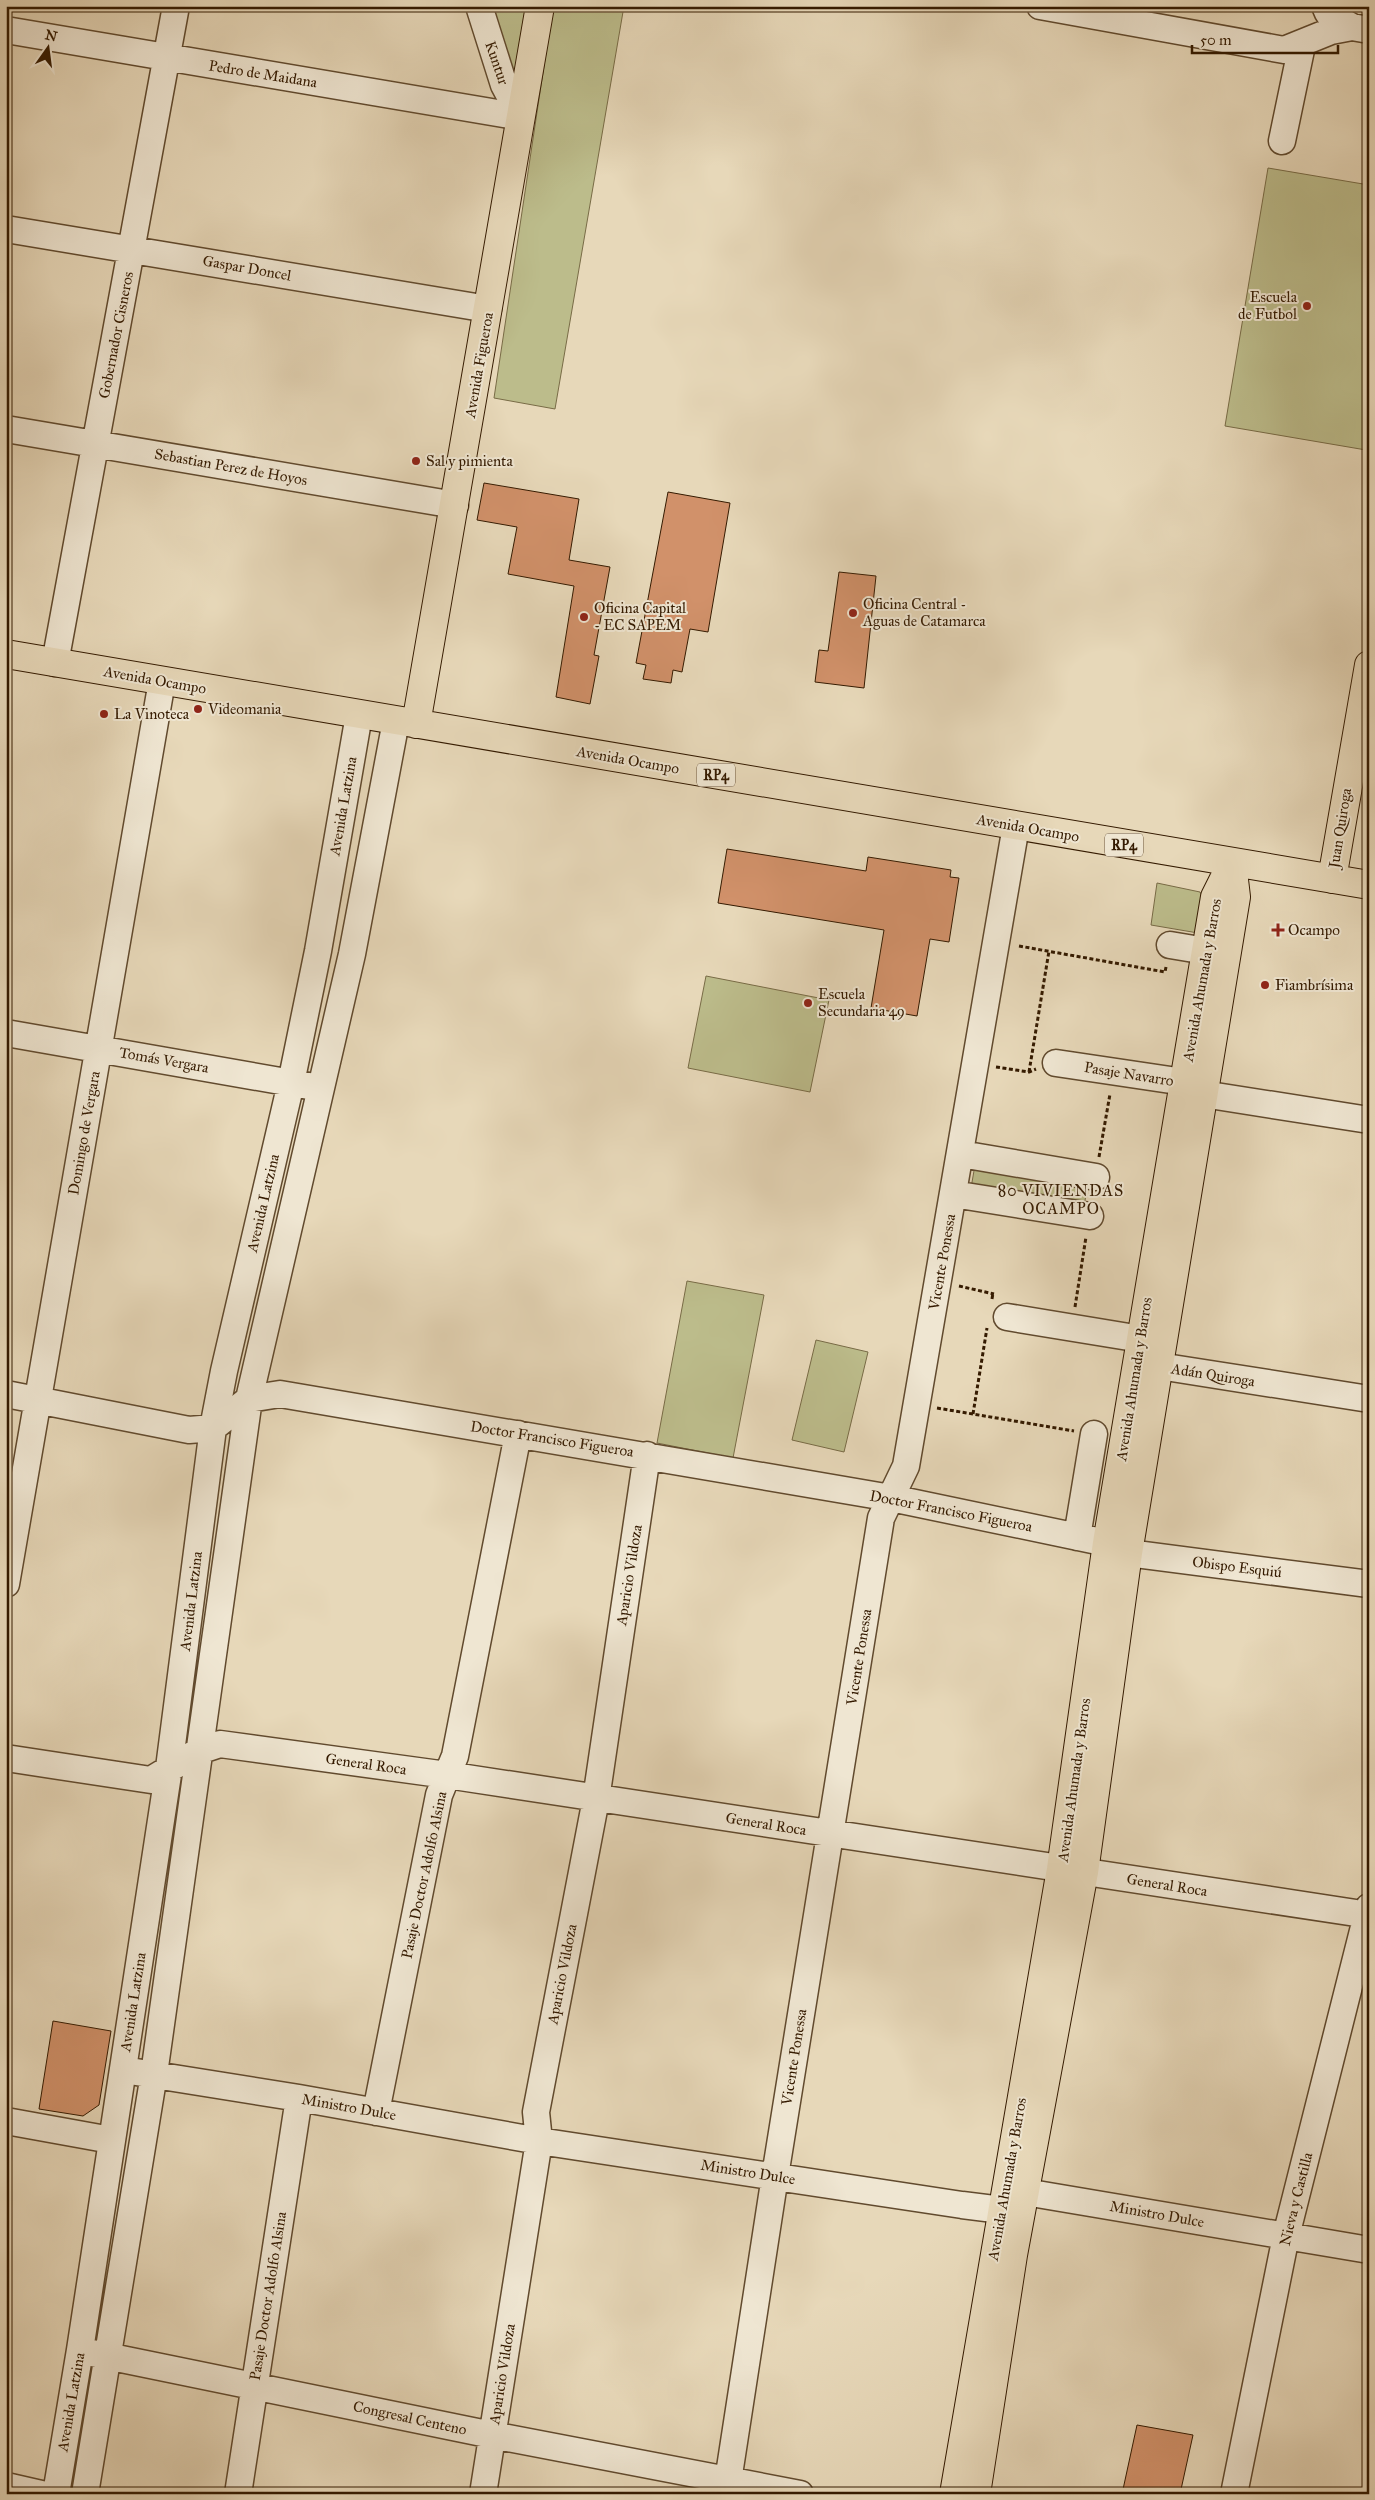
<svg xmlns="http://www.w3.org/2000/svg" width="1375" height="2500" viewBox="0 0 1375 2500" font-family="'IM FELL Great Primer',serif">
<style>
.green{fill:#bcbc8b;stroke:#786b46}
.building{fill:#d1916a;stroke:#341a00}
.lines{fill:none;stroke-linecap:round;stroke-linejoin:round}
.minor-casing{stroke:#614a2e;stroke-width:29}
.major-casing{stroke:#341a00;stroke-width:30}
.path{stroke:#341a00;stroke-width:3;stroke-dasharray:4 2.5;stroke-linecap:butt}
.minor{stroke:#efe6d2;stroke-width:26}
.major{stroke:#e7d8b9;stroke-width:28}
.poi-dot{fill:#8f2418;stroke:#efe6d2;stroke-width:2}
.labels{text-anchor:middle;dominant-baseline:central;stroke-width:4;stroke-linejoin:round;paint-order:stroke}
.shield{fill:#efe6d2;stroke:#6c573f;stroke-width:1}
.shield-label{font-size:14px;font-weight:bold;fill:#341a00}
.street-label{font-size:15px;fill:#341a00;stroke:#efe6d2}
.poi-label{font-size:15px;fill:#341a00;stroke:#efe6d2;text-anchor:start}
.neighbourhood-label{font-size:16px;letter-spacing:1px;fill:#341a00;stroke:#efe6d2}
</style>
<rect width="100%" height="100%" fill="#e7d8b9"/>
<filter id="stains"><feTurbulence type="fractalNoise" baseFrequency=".004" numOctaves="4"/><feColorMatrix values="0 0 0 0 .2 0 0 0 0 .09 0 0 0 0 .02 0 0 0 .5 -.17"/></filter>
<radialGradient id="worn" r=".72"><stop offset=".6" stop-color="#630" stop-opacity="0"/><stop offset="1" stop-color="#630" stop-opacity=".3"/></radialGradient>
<path class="green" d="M491,6h35l-12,72z
M553,6h71l-69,403 -61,-11z
M1268,168l101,17v247l-3,18 -141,-24z
M1157,883l43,9 4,9 -6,32 -47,-8z
M706,976l123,24 -19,92 -122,-24z
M975,1165l113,19 -4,22 -113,-18z
M687,1281l77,14 -31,163 -76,-15z
M816,1340l52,12 -24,100 -52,-12z"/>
<path class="building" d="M484,483l95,16 -10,61 41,7 -16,88 5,1 -9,48 -34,-7 18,-111 -66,-12 9,-47 -40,-7z
M668,492l62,11 -22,129 -18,-3 -8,43 -9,-2 -2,13 -28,-4 3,-14 -10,-2z
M839,572l37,4 -12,112 -49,-6 4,-32 9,1z
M727,849l139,22 2,-14 83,13 -1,7 9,1 -10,64 -19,-3 -13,77 -46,-8 13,-78 -166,-27z
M53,2021l58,10 -12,74 -16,11 -44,-7z
M1137,2425l56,10 -13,59h-58z"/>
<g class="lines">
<g class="minor-casing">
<path id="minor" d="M479,6l25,79 17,32
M1040,6l244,44 47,-19 21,-4 17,3
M1325,6l3,7 24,14
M6,30l515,87
M1282,141l20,-96
M6,229l482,80
M6,429l449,76
M55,663l121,-657
M1170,945l36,6
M6,1033l303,53
M1056,1063l128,19 19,12 166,26
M961,1154l135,23
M953,1194l137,22
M1007,1317l134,22 18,27 210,33
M6,1394l183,36 24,-2 36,-29 31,-5 611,104 216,45 21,10 241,31
M1077,1537l17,-103
M6,1584l156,-903
M6,1758l145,22 48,-29 21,-7 227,31 922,140
M136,2072l163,26 240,43 423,64 40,5 23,-18 344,58
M376,2112l63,-317 16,-39 63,-322
M6,2121l105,19
M92,2353l400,82 308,59
M6,2486l35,8
M56,2494l24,-144 89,-582 44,-340 11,-57 67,-288 27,-132 41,-236
M85,2494l69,-420 95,-675 103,-445 44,-233
M238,2494l61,-396
M483,2494l56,-353 -3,-29 60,-313 51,-344
M726,2494l49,-318 106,-658 25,-52 110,-640
M1234,2494l52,-258 83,-329"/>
</g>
<g class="major-casing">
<path id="major" d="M6,654l1363,231
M416,724l124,-718
M1332,879l37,-214
M954,2494l107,-625 46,-326 77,-461 31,-185 17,-34
M976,2494l37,-239 71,-383 44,-319 108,-656 -4,-34"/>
</g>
<path class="path" d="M1019,946l146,26 1,-5
M996,1067l33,5 7,-3
M1029,1072l20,-121
M1099,1157l11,-63
M959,1286l35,8
M992,1299l1,-6
M1075,1307l11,-70
M937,1408l137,23
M973,1414l14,-86"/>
<use href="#minor" class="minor"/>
<use href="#major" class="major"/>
</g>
<g class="poi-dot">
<circle cx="1307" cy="306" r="5"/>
<circle cx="416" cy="461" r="5"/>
<circle cx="853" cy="613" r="5"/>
<circle cx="584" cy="617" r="5"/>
<circle cx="198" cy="709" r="5"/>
<circle cx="104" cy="714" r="5"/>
<path d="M1275.5 922.5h5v5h5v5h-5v5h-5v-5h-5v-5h5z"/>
<circle cx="1265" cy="985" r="5"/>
<circle cx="808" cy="1003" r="5"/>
</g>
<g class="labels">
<g class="shield">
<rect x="697" y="763.5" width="38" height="23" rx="4"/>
<rect x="1105" y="833.5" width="38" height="23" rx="4"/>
</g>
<g class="shield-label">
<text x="716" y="775">RP4</text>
<text x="1124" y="845">RP4</text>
</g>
<g class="street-label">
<text transform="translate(497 63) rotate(71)">Kuntur</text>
<text transform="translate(263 74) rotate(9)">Pedro de Maidana</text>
<text transform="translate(247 268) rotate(10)">Gaspar Doncel</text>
<text transform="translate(116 335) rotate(-79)">Gobernador Cisneros</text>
<text transform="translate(479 365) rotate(-80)">Avenida Figueroa</text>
<text transform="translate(231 467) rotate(10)">Sebastian Perez de Hoyos</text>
<text transform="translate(155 680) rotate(10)">Avenida Ocampo</text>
<text transform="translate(628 760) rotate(10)">Avenida Ocampo</text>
<text transform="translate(343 806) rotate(-80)">Avenida Latzina</text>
<text transform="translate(1028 828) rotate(10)">Avenida Ocampo</text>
<text transform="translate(1340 828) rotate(-81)">Juan Quiroga</text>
<text transform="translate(1202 980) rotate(-80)">Avenida Ahumada y Barros</text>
<text transform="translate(164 1060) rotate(10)">Tomás Vergara</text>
<text transform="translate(1129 1074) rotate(9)">Pasaje Navarro</text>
<text transform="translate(84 1133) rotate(-80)">Domingo de Vergara</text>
<text transform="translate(263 1203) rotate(-77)">Avenida Latzina</text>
<text transform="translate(942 1262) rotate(-80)">Vicente Ponessa</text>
<text transform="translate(1213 1375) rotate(9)">Adán Quiroga</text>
<text transform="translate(1134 1379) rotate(-81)">Avenida Ahumada y Barros</text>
<text transform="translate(552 1439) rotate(9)">Doctor Francisco Figueroa</text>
<text transform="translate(951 1511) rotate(11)">Doctor Francisco Figueroa</text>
<text transform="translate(1237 1567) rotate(7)">Obispo Esquiú</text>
<text transform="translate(629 1575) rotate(-81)">Aparicio Vildoza</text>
<text transform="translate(191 1601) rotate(-83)">Avenida Latzina</text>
<text transform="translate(859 1657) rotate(-81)">Vicente Ponessa</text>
<text transform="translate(366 1764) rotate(8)">General Roca</text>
<text transform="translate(1074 1780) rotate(-82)">Avenida Ahumada y Barros</text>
<text transform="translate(766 1824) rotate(9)">General Roca</text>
<text transform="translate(424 1875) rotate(-78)">Pasaje Doctor Adolfo Alsina</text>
<text transform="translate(1167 1885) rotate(9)">General Roca</text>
<text transform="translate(562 1974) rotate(-79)">Aparicio Vildoza</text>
<text transform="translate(133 2002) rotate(-81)">Avenida Latzina</text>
<text transform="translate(794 2057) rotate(-81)">Vicente Ponessa</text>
<text transform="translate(349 2107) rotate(10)">Ministro Dulce</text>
<text transform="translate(748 2172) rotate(9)">Ministro Dulce</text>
<text transform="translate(1007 2179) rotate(-80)">Avenida Ahumada y Barros</text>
<text transform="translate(1296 2199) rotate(-76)">Nieva y Castilla</text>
<text transform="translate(1157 2214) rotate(10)">Ministro Dulce</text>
<text transform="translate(268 2296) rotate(-81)">Pasaje Doctor Adolfo Alsina</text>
<text transform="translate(502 2374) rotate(-81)">Aparicio Vildoza</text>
<text transform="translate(71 2402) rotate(-80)">Avenida Latzina</text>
<text transform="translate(410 2418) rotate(12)">Congresal Centeno</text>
</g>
<g class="poi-label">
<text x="1297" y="297" text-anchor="end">Escuela<tspan x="1297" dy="17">de Futbol</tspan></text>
<text x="426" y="461">Sal y pimienta</text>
<text x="863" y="604">Oficina Central -<tspan x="863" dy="17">Aguas de Catamarca</tspan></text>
<text x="594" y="608">Oficina Capital<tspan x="594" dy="17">- EC SAPEM</tspan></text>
<text x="208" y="709">Videomania</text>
<text x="114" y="714">La Vinoteca</text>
<text x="1288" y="930">Ocampo</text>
<text x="1275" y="985">Fiambrísima</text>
<text x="818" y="994">Escuela<tspan x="818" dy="17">Secundaria 49</tspan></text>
</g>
<g class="neighbourhood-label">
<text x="1061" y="1190">80 VIVIENDAS<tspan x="1061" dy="18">OCAMPO</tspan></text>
</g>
</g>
<rect width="1375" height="2500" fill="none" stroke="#e7d8b9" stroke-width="25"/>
<rect x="8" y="8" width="1360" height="2485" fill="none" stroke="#341a00" stroke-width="2.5"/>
<rect x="12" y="12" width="1350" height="2475" fill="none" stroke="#341a00"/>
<g transform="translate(48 48) rotate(14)" stroke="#efe6d2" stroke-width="4" paint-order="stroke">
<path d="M0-4L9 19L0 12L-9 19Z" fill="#341a00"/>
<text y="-8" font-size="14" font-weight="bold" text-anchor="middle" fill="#341a00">N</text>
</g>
<path d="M1192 45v8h146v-8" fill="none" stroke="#341a00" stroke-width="2.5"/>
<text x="1200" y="45" font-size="15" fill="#341a00" stroke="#efe6d2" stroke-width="4" paint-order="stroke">50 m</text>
<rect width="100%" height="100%" filter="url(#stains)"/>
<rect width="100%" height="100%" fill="url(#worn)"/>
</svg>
